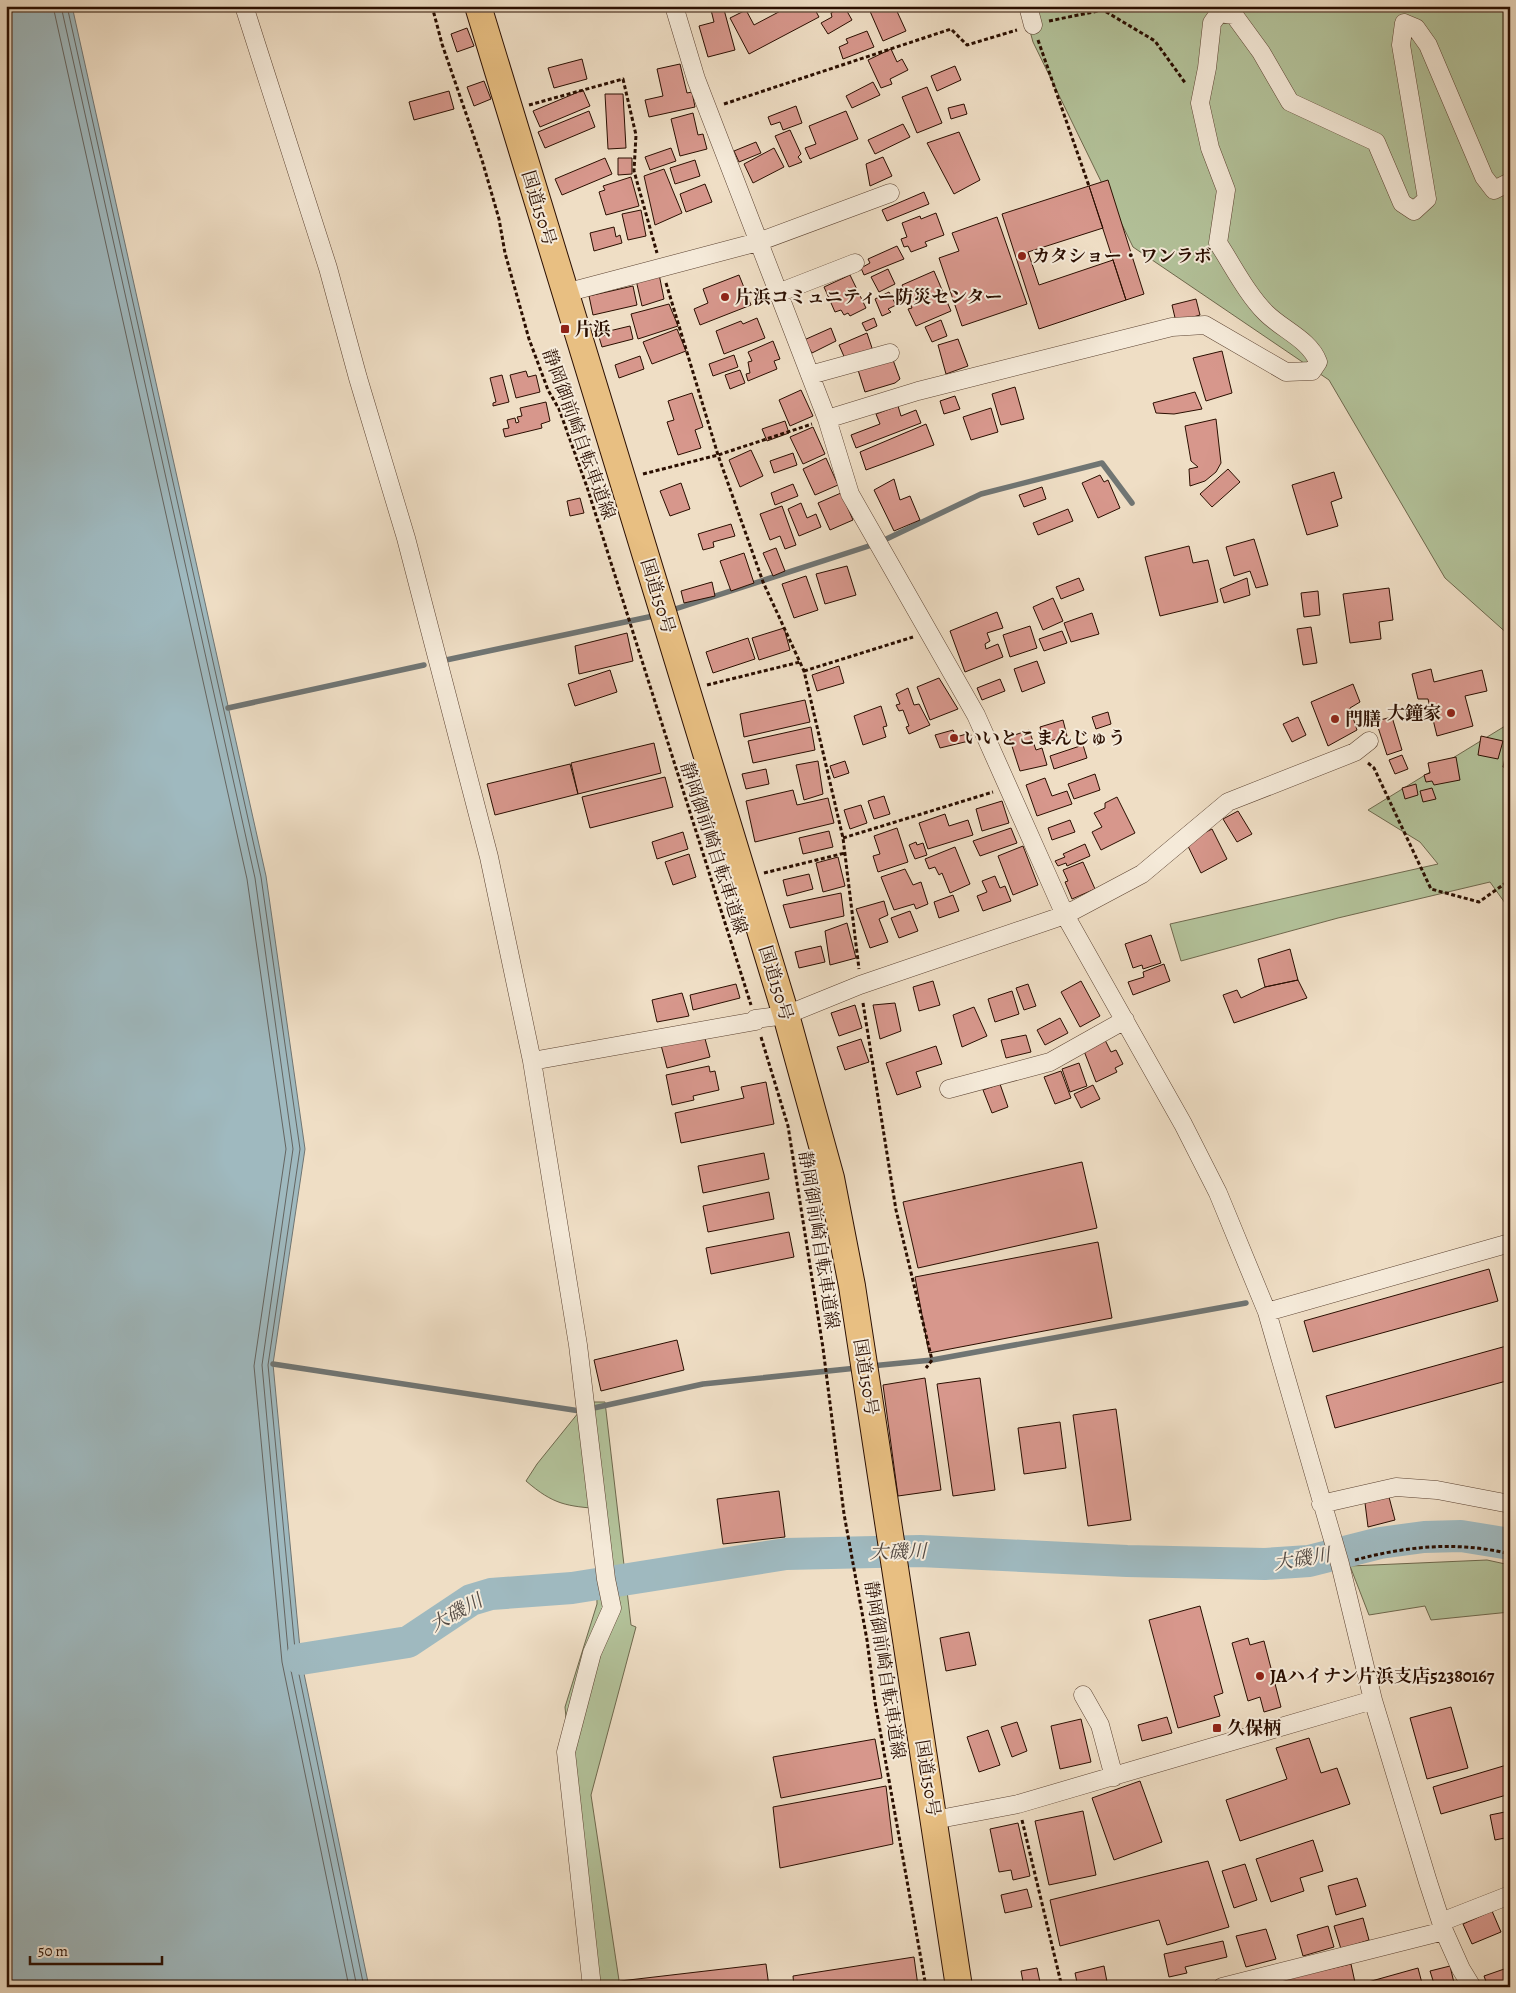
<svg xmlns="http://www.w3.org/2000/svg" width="1516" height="1993" viewBox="0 0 1516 1993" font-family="Alegreya,'Noto Serif JP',serif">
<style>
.green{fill:#b3c29a;stroke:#6e684d}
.water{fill:#9fb9bf;stroke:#707573}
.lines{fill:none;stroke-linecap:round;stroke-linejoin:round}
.shore{stroke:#646460;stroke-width:1}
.stream{stroke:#707573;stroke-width:5.5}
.river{stroke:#9fb9bf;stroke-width:32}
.building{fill:#d7978c;stroke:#2a0e00}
.minor-casing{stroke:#5b4231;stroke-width:19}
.highway-casing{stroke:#2a0e00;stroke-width:28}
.path{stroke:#2a0e00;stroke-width:3;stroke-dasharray:4 2.5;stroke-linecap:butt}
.minor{stroke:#f5ead9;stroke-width:18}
.highway{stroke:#e8bf82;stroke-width:26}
.poi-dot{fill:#8f2418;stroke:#f5ead9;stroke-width:2}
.labels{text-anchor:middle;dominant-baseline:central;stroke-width:4;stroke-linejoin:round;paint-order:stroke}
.street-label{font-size:18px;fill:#2a0e00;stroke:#f5ead9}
.poi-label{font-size:18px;font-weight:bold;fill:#2a0e00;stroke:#f5ead9;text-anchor:start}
.water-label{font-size:19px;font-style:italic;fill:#534a43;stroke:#f5ead9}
</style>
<rect width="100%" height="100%" fill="#efdec5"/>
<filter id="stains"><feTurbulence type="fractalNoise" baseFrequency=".004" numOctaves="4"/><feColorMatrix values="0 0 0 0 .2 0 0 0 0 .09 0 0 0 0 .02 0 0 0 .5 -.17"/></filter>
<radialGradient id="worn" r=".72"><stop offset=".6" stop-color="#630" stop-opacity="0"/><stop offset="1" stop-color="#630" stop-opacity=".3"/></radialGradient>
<path class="green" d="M1023,6h487v630l-65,-58 -116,-198 -196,-133 -100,-205z
M1510,723v187l-20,-28 -152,36 -157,43 -11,-37 268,-60 -18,-22 -52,-32z
M587,1402h18l26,223 5,2 -45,168 29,192h-28l-27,-280 32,-103 -1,-58 6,-37c-36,-3 -48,-4 -76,-28l11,-17z
M1487,1560l23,5v47l-79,8 -6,-14 -56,9 -19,-49z"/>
<path class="water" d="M6,6h66l194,870 39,273 -32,215 28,295 68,328h-363z"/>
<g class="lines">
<path class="shore" d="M53,6l194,873 39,270 -32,217 28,296 67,325
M61,6l194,872 38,271 -31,216 27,296 68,326
M67,6l194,871 39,272 -32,216 28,295 68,327"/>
<path class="stream" d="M669,611l209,-68 103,-49 121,-31 30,40
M446,660l212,-45
M228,708l196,-43
M273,1364l307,47 123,-27 154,-16
M871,1366l61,-6 314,-57"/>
<path class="river" d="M301,1659l107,-17 63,-42 20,-6 81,-6 214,-34 134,-3 207,10 138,3 44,-3 71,-18 44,-6 37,-1 49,8"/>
</g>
<path class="building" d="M710,6h13l12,44 -27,7 -9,-31 15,-4z
M790,6h23l6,11 -70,37 -19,-36 16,-8 8,15z
M844,6l8,14 -24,14 -7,-11 11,-6 -1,-4z
M876,6h13l1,3 5,-2 11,24 -23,10 -14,-32z
M467,28l7,18 -17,6 -6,-18z
M867,31l7,16 -31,12 -4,-12 9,-4 -2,-4z
M891,49l6,13 5,-3 6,11 -18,9 2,5 -11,4 -13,-28z
M582,59l5,20 -33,9 -6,-20z
M680,64l7,29 5,-1 3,15 -46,10 -4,-17 18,-4 -6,-27z
M955,66l6,14 -24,11 -6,-15z
M484,81l7,18 -17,7 -7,-19z
M873,82l7,13 -28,13 -6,-12z
M927,87l15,36 -25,10 -15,-36z
M583,90l7,16 -50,21 -7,-16z
M449,91l5,18 -40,11 -5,-18z
M605,94h18l3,54 -18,1z
M964,104l3,10 -16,5 -3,-11z
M796,106l6,17 -19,7 -3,-8 -9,3 -3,-8z
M589,111l6,16 -50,21 -7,-16z
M846,111l12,28 -48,20 -5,-11 11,-4 -7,-18z
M693,113l5,22 5,-1 4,15 -27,7 -9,-37z
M903,124l7,13 -35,17 -7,-14z
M790,130l11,24 -3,3 4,5 -13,5 -14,-31z
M959,132l21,48 -26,14 -27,-51z
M756,142l5,11 -22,9 -5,-11z
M671,148l5,13 -26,9 -5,-13z
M774,148l10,19 -31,16 -9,-19z
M883,157l9,19 -22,10 -4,-22z
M605,158l7,16 -50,21 -7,-16z
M618,158h14v16l-14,1z
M695,160l5,16 -25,8 -5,-16z
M664,169l18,44 -27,12 -11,-49z
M631,177l8,29 -33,9 -7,-23 6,-2 -2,-4z
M1108,180l36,114 -18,6 -37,-114z
M705,184l7,18 -26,10 -6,-18z
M1089,186l14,42 -75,24 11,33 74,-25 13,40 -87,29 -37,-115z
M924,192l5,12 -42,17 -5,-11z
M641,210l5,26 -18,4 -6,-26z
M936,213l8,22 -19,7 2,4 -16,6 -3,-6 -4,1 -3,-8 6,-2 -5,-14 18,-7 1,3z
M997,217l30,87 -65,22 -23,-68 20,-7 -7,-18z
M614,227l2,10 4,-2 2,8 -28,8 -4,-18z
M897,246l7,13 -40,16 -3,-7 9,-5 -2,-4z
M888,269l7,15 -16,8 -8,-15z
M934,271l17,40 -35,15 -8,-17 4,-1 -10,-23z
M659,274l5,25 -22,7 -6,-26z
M739,275l12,30 -51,20 -6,-16 14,-6 -5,-14z
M850,275l16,33 -16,8 -2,-3 -4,2 -3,-5 -6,2 -11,-25z
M633,286l4,19 -44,10 -4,-19z
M889,292l7,13 -8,4 3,3 -9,4 -7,-17z
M1196,299l4,16 -24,7 -4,-17z
M669,304l9,22 -40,13 -7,-25z
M757,318l8,20 -41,16 -8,-23 25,-10 2,3z
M874,318l3,8 -11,5 -4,-8z
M941,320l6,16 -15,6 -7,-15z
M630,326l3,13 -31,8 -3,-10 7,-2 -1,-3z
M831,328l5,13 -24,12 -8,-13z
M677,329l9,22 -34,13 -9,-22z
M867,333l6,18 -27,10 -7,-16z
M958,339l10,27 -22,8 -8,-29z
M773,341l7,18 -6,2 3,8 -29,12 -2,-7 4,-1 -2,-11 4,-1 -4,-9z
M1222,351l10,42 -26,8 -13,-43z
M734,355l4,12 -25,9 -4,-12z
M640,356l4,13 -25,9 -4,-13z
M893,360l7,19 -5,4 -30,9 -7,-22z
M740,370l5,13 -15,6 -5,-14z
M526,371l2,6 8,-2 4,17 -24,6 -6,-23z
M502,375l7,27 -16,4v-3l3,-1 -6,-24z
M1015,387l9,32 -23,6 -9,-31z
M801,390l12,26 -23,10 -11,-26z
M1195,392l7,17 -28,5 -18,-1 -3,-10z
M692,393l11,34 -8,3 6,18 -23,7 -11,-33 7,-2 -6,-19z
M955,396l5,13 -16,5 -4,-13z
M546,402l4,19 -9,3 1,4 -37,9 -2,-8 6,-1 -2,-8 8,-2 1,5 3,-1 -2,-5 5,-1 -2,-8z
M898,406l3,10 15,-6 5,13 -65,25 -5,-13 29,-11 -4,-10z
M991,408l7,24 -27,8 -8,-23z
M1216,419l5,44 -5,9 -11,9 -15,5 -1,-17 9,-2 -7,-6 -6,-35z
M785,421l4,12 -22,8 -5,-12z
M926,424l8,21 -68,25 -6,-18z
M813,427l12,27 -22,10 -13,-27z
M751,450l12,26 -23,11 -11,-27z
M793,453l4,12 -23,8 -4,-12z
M826,458l12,27 -23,10 -12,-26z
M1228,469l12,13 -28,25 -12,-13z
M1334,472l8,26 -11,4 7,24 -31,9 -15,-50z
M1100,475l4,7 4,-2 12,28 -22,10 -16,-35z
M894,479l6,21 10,-4 10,24 -26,11 -20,-41z
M681,483l9,26 -20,7 -10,-25z
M793,484l5,12 -23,9 -4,-12z
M1042,487l4,12 -22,8 -5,-12z
M841,493l12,27 -23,10 -12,-27z
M580,498l4,15 -14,3 -3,-15z
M801,503l6,15 9,-4 5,13 -22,9 -11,-27z
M782,506l14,39 -11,4 -5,-13 -10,4 -10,-26z
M1068,509l5,12 -35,14 -5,-12z
M731,524l4,12 -22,6 1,5 -11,3 -5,-16z
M1254,539l14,46 -12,3 -6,-17 -16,5 -8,-29z
M1189,546l4,17 15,-3 10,42 -58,14 -15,-59z
M776,548l9,23 -12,5 -10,-23z
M744,553l10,30 -23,8 -11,-30z
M847,566l9,29 -31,9 -9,-30z
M806,576l12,34 -24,8 -12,-34z
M1079,578l5,12 -23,9 -5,-12z
M1247,578l3,17 -26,8 -4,-14z
M712,582l3,14 -31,7 -3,-12z
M1389,588l4,32 -14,2 2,17 -31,4 -7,-49z
M1318,591l2,24 -16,2 -3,-24z
M1053,598l10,23 -20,9 -10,-23z
M997,612l6,16 -16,5 3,8 -5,3 1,5 12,-5 5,13 -38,15 -15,-41z
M1092,613l7,21 -28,8 -7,-19z
M1030,626l7,22 -27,9 -7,-22z
M1311,627l6,36 -14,2 -6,-36z
M784,628l6,22 -31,10 -7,-22z
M1062,631l5,12 -23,8 -5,-12z
M627,633l6,28 -54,13 -4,-28z
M748,638l7,21 -42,14 -7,-21z
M1037,661l8,22 -23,9 -8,-23z
M839,666l5,17 -27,8 -5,-16z
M1431,669l3,13 48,-12 5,21 -22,5 8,30 -36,10 -9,-37h-10l-6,-25z
M610,670l7,22 -42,14 -7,-22z
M939,678l19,31 -28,11 -13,-33z
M1000,679l5,12 -23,9 -5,-12z
M1353,684l7,18 -10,6 7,22 -29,16 -17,-44z
M908,688l6,17 5,-1 11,21 -21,9 -3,-7 3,-1 -6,-16 -4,1 -3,-6 4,-1 -4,-10z
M805,700l5,22 -66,15 -4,-23z
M881,706l6,20 -4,1 3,10 -23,8 -9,-29z
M1108,712l3,12 -15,5 -4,-12z
M1298,717l8,18 -14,7 -9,-18z
M1392,717l10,33 -15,5 -11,-34z
M1063,720l4,16 -23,7 -4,-16z
M811,727l4,23 -62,13 -5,-22z
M953,730l3,7 14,-4 3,7 -33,8 -5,-13z
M1029,730l7,20 6,-2 5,17 -27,6 -11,-34z
M1481,736l22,5 -5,18 -20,-4z
M1509,740h1v29l-7,-2z
M654,743l7,30 -83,21 -7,-31z
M1083,745l4,13 -33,11 -4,-13z
M1402,755l6,14 -13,5 -6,-14z
M1456,757l4,23 -26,5 -2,-4 -6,1 -2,-7 6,-2 -2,-10z
M818,761l5,33 -19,6 -8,-35z
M845,761l4,12 -15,5 -4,-12z
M570,764l8,30 -83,21 -8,-31z
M766,769l3,15 -23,5 -4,-15z
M1095,774l5,16 -26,9 -6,-15z
M665,777l8,30 -83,21 -8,-31z
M1045,778l7,18 15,-5 5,13 -35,12 -11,-31z
M1416,784l2,11 -13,4 -3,-11z
M1432,788l4,11 -13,3 -3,-11z
M793,790l4,15 31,-7 6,25 -79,19 -9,-41z
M884,796l6,18 -16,5 -6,-18z
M1117,797l18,36 -34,17 -9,-18 10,-5 -8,-14 11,-5v-5z
M1002,801l7,22 -27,8 -6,-22z
M861,805l6,18 -17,6 -6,-19z
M1238,811l14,23 -15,8 -14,-23z
M945,814l4,12 19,-6 5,15 -45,14 -9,-26z
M1070,820l5,12 -23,8 -4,-12z
M897,828l11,34 -30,10 -5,-16 7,-2 -6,-18z
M1011,828l6,15 -37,13 -7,-15z
M1212,829l15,30 -26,14 -15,-31z
M829,831l4,16 -30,7 -4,-16z
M683,832l5,17 -31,10 -5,-17z
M916,842l1,3 6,-2 4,12 -12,4 -6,-14z
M1085,844l5,12 -23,10 -1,-3 -8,3 -3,-5 10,-4 -2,-3z
M1023,846l15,39 -25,10 -15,-39z
M955,847l15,37 -20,9 -8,-20 -3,2 -4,-8 -6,2 -4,-10z
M689,854l7,23 -23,8 -8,-23z
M838,857l7,29 -22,6 -7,-29z
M1083,862l12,27 -23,10 -7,-17 3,-1 -5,-11z
M905,869l8,16 8,-3 7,22 -12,5 -2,-5 -20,6 -13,-33z
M809,874l4,15 -26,7 -4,-16z
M995,876l5,12 5,-2 6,15 -28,10 -6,-15 10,-4 -5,-11z
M841,893l3,23 -54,12 -7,-23z
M953,895l6,16 -20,7 -5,-16z
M884,901l4,14 -9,4 9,23 -18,6 -14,-39z
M910,911l8,20 -19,7 -8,-20z
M847,923l9,35 -26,7 -5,-34z
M1151,935l10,28 -18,6 -1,-4 -9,3 -8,-24z
M821,946l4,16 -26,6 -4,-16z
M1290,949l8,31 -33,7 -7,-28z
M1164,964l6,17 -37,14 -5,-13 16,-5 -1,-5z
M1298,980l9,18 -73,25 -11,-28 14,-5 4,8 24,-11z
M933,981l7,24 -21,6 -6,-24z
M1081,981l19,35 -20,11 -19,-35z
M736,984l4,14 -47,12 -3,-15z
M1028,984l8,22 -12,4 -8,-22z
M1012,991l7,23 -24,8 -7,-23z
M682,993l7,23 -32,6 -5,-22z
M895,1003l6,28 -21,8 -7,-34z
M855,1005l7,23 -23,8 -8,-23z
M974,1007l13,29 -25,11 -9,-32z
M1060,1018l8,15 -23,12 -8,-15z
M704,1035l6,22 -43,11 -6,-23z
M1026,1035l5,17 -25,6 -5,-18z
M861,1039l8,23 -24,8 -8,-23z
M1105,1040l6,12 5,-2 7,14 -8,4 2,4 -21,10 -12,-31z
M936,1046l6,18 -26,8 5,15 -24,8 -11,-32z
M1079,1063l8,23 -17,6 -8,-23z
M709,1066l1,6 5,-1 4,19 -26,6 1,4 -22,5 -6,-30z
M1061,1071l10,27 -16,6 -11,-27z
M766,1082l8,42 -93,19 -6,-30 69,-15 -3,-11z
M1000,1084l8,23 -16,6 -9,-23z
M1093,1085l7,14 -19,9 -7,-14z
M764,1153l5,26 -66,14 -5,-27z
M1082,1162l15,66 -179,40 -15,-66z
M769,1192l5,27 -66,13 -5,-26z
M789,1232l5,25 -83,17 -5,-26z
M1098,1242l14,76 -183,35 -14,-76z
M1489,1269l9,32 -185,51 -9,-31z
M677,1340l7,30 -83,21 -7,-31z
M1510,1345v35l-175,48 -9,-32z
M925,1378l16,112 -43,6 -15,-111z
M980,1378l15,112 -42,6 -16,-112z
M1116,1409l15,111 -43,6 -15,-111z
M1060,1422l6,46 -42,6 -6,-46z
M779,1491l6,46 -62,7 -6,-45z
M1389,1497l6,23 -27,7 -3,-24z
M1200,1606l23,87 -9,3 6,20 -42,12 -29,-108z
M969,1632l7,33 -30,6 -6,-33z
M1248,1638l2,7 14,-4 17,66 -17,5 -4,-15 -12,4 -16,-58z
M1451,1707l17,61 -41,11 -17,-61z
M1167,1717l5,16 -30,8 -4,-16z
M1081,1719l10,43 -31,7 -9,-43z
M1017,1722l10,29 -15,6 -11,-30z
M988,1730l12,35 -21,7 -12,-35z
M1309,1738l12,35 16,-5 13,36 -110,37 -14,-41 61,-21 -11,-31z
M875,1739l7,39 -101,20 -8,-41z
M1510,1764v30l-69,20 -8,-27z
M1140,1781l22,61 -48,18 -22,-62z
M886,1786l7,58 -113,24 -7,-61z
M1083,1811l13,64 -47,10 -14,-64z
M1510,1811v26l-15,3 -5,-25z
M1018,1823l12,53 -17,4 -2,-10 -12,2 -9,-43z
M1313,1840l10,31 -23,7 4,13 -33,11 -15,-43z
M1208,1861l21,66 -62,18 -8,-25 -99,26 -10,-46z
M1245,1864l12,36 -23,8 -12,-37z
M1357,1878l9,28 -30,9 -8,-29z
M1027,1889l5,18 -27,6 -4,-18z
M1492,1911l9,21 -29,12 -9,-20z
M1363,1918l6,22 -28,9 -7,-23z
M1328,1926l6,21 -31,9 -6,-21z
M1266,1929l10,30 -30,8 -10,-31z
M1223,1941l4,16 -42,10 2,6 -18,4 -5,-23z
M914,1957l4,29 -124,1 -1,-11z
M766,1964l3,23h-148l-1,-6z
M1351,1964l5,23h-75l-1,-7z
M1104,1966l4,21h-30l-3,-14z
M1450,1966l5,21h-20l-5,-16z
M1510,1967v18l-22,2 -4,-11z
M1037,1968l4,19h-17l-3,-16z
M1418,1968l5,19h-54l-1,-5z"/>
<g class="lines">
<g class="minor-casing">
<path id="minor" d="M244,6l84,262 30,110 48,160 83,319 43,204
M674,6l22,73 131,340 23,75 126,221 89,200 118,209 35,69 49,119 73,252 33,136 55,182 16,49 17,38 11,18
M1028,6l5,19
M565,293l193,-51 132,-49
M778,293l77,-30
M810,375l80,-22
M827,419l91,-28 254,-64 33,-2 81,47 26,-1 6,-9c-8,-22 -35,-32 -52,-49 -19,-19 -33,-47 -48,-70l8,-53 -16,-42 -10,-45 7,-35 5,-45 7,-10 15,2 27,37 29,50 86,40 26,61 12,8 13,-12 -26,-154 3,-22 12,5 12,17 56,132 10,13 16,-8
M755,1019l31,-4 74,-30 205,-70 77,-41 86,-72 127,-50 14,-11
M949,1089l101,-27 75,-42
M1267,1312l243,-69
M1321,1504l75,-17 41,3 73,14
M1083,1695l17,30 14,52
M934,1820l84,-16 355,-104
M1441,1922l69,-27
M592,1987l-26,-235 26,-99 20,-45 -6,-29 -28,-234 -46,-284 224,-40
M1222,1987l222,-56"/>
</g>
<g class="highway-casing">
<path id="highway" d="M478,6l308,1009 45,163 21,108 107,701"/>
</g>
<path class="path" d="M432,6l10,38 40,116 17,59 6,34 24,86 19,51 11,19 28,78 164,518
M1049,21l54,-11 52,31 31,43
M1038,40l51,146
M724,104l227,-75 16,16 50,-15
M529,105l94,-26 13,56 -2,36 23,82
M666,283l52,172 45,127 41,89 39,167 16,131
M643,474l75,-19 94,-31
M804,671l109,-34
M707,685l93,-23
M1368,763l6,5 57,121 48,13 31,-22
M843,838l150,-46
M764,873l81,-20
M863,1003l33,207 36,150 -6,8
M761,1037l27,89 35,222 21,166 23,126 8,62 51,285
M1355,1560c52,-14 103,-19 155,-6
M1022,1820l40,167"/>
<use href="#minor" class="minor"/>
<use href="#highway" class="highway"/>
</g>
<g class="poi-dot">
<circle cx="1022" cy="256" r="5"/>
<circle cx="725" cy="297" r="5"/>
<rect x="560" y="324" width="10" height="10" rx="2.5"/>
<circle cx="1451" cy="713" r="5"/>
<circle cx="1335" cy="719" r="5"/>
<circle cx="954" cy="738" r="5"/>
<circle cx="1260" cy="1676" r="5"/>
<rect x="1212" y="1723" width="10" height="10" rx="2.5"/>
</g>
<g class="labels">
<g class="street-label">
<text transform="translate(539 208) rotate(73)">国道150号</text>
<text transform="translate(579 434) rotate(70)">静岡御前崎自転車道線</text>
<text transform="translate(658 596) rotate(73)">国道150号</text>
<text transform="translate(714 848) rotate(72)">静岡御前崎自転車道線</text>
<text transform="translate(776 983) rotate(73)">国道150号</text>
<text transform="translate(819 1240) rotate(81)">静岡御前崎自転車道線</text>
<text transform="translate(866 1377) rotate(81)">国道150号</text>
<text transform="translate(885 1670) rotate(81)">静岡御前崎自転車道線</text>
<text transform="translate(928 1778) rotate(81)">国道150号</text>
</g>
<g class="poi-label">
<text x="1032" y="256">カタショー・ワンラボ</text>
<text x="735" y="297">片浜コミュニティー防災センター</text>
<text x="575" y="329">片浜</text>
<text x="1441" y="713" text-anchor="end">大鐘家</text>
<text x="1345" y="719">門膳</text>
<text x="964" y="738">いいとこまんじゅう</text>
<text x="1270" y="1676">JAハイナン片浜支店52380167</text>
<text x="1227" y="1728">久保柄</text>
</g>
<g class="water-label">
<text transform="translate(898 1552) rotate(-1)">大磯川</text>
<text transform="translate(1302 1559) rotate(-9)">大磯川</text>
<text transform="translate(456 1613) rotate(-29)">大磯川</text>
</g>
</g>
<rect width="1516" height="1993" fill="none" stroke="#efdec5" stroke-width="25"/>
<rect x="8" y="8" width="1501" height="1978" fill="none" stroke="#2a0e00" stroke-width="2.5"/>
<rect x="12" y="12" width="1491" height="1968" fill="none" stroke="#2a0e00"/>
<path d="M30 1956v8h132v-8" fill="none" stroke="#2a0e00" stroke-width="2.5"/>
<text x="38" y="1956" font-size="15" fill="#2a0e00" stroke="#f5ead9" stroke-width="4" paint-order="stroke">50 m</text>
<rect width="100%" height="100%" filter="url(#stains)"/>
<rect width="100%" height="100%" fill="url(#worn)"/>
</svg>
